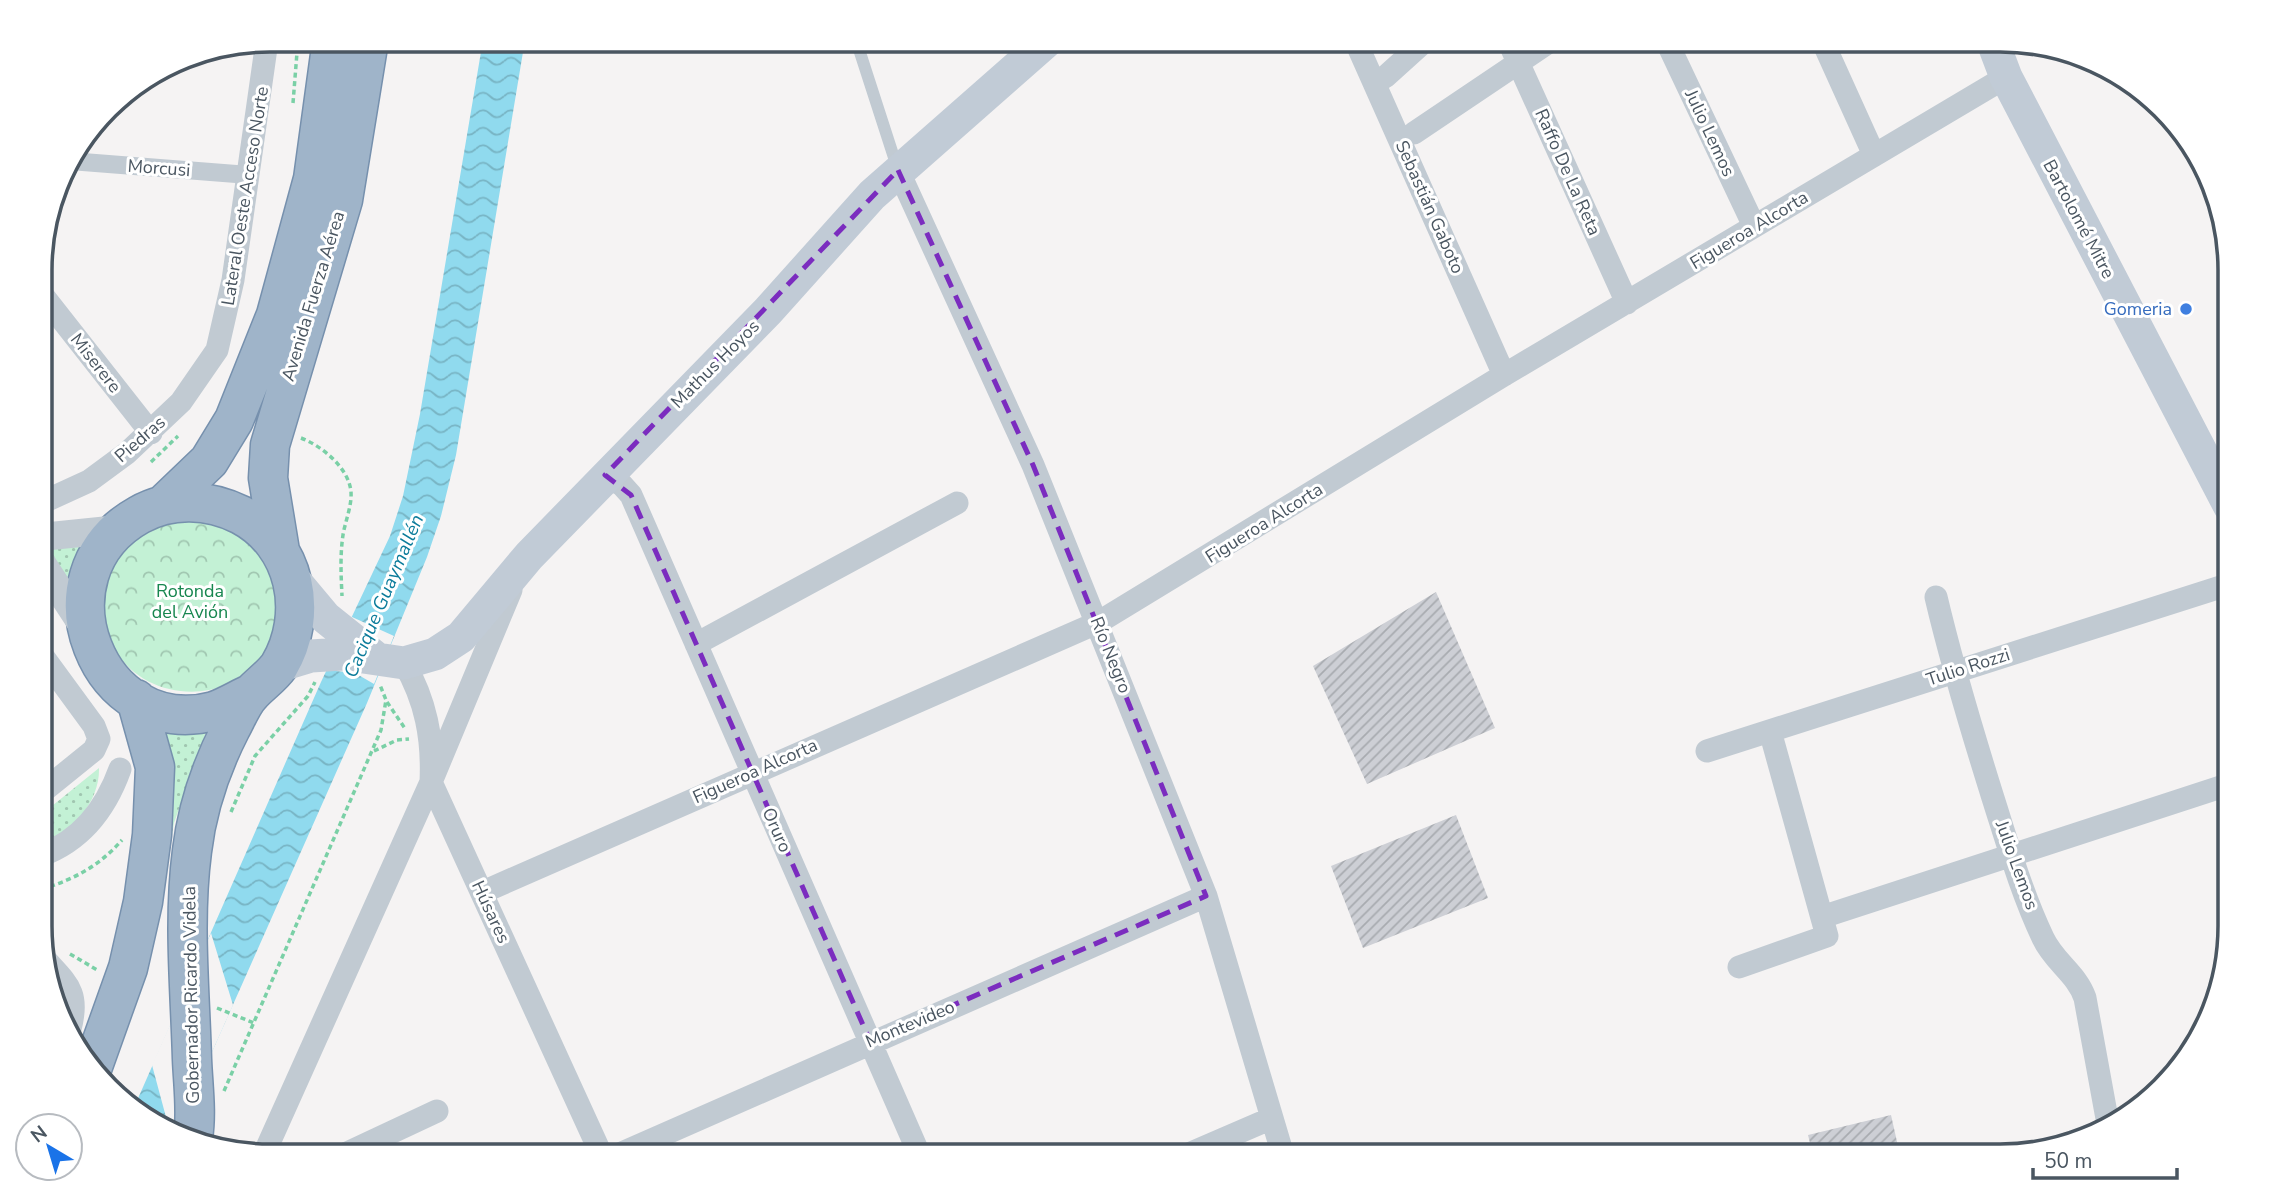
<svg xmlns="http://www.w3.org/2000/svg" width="2271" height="1196" viewBox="0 0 2271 1196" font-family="'Nunito Sans',sans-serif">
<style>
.grass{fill:url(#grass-dots)}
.park{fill:url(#park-crowns)}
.water{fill:url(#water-waves)}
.pier{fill:#f5f3f3}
.building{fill:url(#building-hatch)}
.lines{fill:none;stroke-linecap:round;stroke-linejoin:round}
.trunk-casing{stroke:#7690ad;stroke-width:41}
.path{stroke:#7ad0a6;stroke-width:3.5;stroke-dasharray:5 3.5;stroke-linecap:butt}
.service{stroke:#c1cad2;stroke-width:12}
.pedestrian{stroke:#c1cad2;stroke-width:18}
.minor{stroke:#c1cad2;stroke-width:23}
.tertiary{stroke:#c1cad2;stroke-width:28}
.secondary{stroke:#c1cbd6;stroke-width:33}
.trunk{stroke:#9fb4c9;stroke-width:38}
.marked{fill:none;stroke:#7b2cbf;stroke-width:5;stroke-dasharray:14 9;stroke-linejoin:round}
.shop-dot{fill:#3f7fe0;stroke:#fff;stroke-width:2.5}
.labels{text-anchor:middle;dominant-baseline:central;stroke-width:6;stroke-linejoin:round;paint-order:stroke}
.street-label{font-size:18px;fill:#4a5661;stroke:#fff}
.shop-label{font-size:18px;fill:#366cbe;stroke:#fff;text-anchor:end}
.park-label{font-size:18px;fill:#17864f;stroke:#fff}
.water-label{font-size:19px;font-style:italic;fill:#0c7c9b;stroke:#fff}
.rim{fill:none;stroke:#4a5661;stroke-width:3.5}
</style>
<defs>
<pattern id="grass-dots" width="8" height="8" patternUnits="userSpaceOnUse" patternTransform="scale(1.75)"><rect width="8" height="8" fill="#c3f1d5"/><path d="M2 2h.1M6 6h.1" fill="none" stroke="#a0c6b0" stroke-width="1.8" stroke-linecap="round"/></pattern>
<pattern id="park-crowns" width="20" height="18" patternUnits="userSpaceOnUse" patternTransform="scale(1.75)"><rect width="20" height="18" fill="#c3f1d5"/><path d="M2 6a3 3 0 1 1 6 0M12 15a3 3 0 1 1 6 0" fill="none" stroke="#a0c6b0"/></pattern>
<pattern id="water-waves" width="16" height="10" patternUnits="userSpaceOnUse" patternTransform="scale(1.75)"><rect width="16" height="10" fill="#90daee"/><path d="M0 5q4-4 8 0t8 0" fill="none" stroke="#78b4c4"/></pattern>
<pattern id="building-hatch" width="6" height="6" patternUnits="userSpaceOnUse" patternTransform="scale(1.75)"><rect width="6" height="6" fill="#cdcfd5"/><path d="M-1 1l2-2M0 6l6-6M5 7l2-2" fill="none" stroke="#a8abb0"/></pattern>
</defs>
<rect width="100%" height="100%" fill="#f5f3f3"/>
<path class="grass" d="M90,538l-19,55 -30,-45z
M151,717l58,6 -35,100 -11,66z
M99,768c1,32 -25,65 -57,74v-28z"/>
<path class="park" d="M164,513l63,4 46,42c2,19 10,46 7,64 -16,78 -125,93 -165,27 -4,-7 -11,-16 -12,-24 -3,-19 3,-44 4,-63z"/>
<path class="water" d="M483,40h42l-69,415 -15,61 -14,41 -60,146 -191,430 -8,-1 -32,-29 185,-421 69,-146 13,-40 17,-82z"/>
<path class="pier" d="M352,617l42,19 -20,48 -19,-11 -29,-3z
M211,933l22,72 -57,128 -6,-1 -18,-67z"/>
<path class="building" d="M1436,592l59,136 -128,56 -54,-118z
M1456,815l32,83 -125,50 -32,-82z
M1891,1115l9,40h-87l-5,-20z"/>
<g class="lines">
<g class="trunk-casing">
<path id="trunk" d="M163,505l46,-44 25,-41 42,-105 37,-136 19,-139
M280,551l-12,-73 2,-33 73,-245 26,-160
M93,1066l35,-98 15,-66 9,-67 3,-68 -19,-68
M193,1138c4,-26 0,-53 -1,-79 -2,-70 -9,-139 0,-208 5,-42 20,-86 39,-123 6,-11 12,-26 20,-34 9,-10 20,-17 28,-28 31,-52 17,-122 -38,-151 -32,-16 -70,-18 -102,0 -107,60 -41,227 75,196 12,-4 25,-12 36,-17"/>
</g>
<path class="path" d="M293,103l5,-63
M301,438c21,8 48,30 50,54 1,14 -6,30 -8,43 -3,20 -2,40 -1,61
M151,462l27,-26
M387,702l19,28
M374,751l23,-11 12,-1
M231,812l24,-56 53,-60 7,-14
M42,889c33,-10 57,-23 80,-49
M42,927l8,11
M70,954l29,17
M217,1008l37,15
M224,1091l157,-361 5,-30 -6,-15"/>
<path class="service" d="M856,40l42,130"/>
<path class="pedestrian" d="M70,161l179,14"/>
<path class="minor" d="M1355,40l149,335
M1508,40l119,263
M1666,40l88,186
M1822,40l52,115
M1385,77l41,-37
M1414,133l138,-93
M898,170l135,295 173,431 77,259
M41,293l110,140
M605,475l17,10 9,10 289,661
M41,503l48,-22 38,-28 54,-51 36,-52 16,-70 34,-239
M1936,597c16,68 36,134 57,201 15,47 29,96 50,140 11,24 34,36 42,60l23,126
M696,644l261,-141
M42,655l52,71 5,13 -5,11 -52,42
M404,663c22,38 29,75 27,119l171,374
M1707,751l523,-167
M42,855c40,-15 64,-47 78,-86
M483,892l616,-270 405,-247 502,-298
M1822,917l408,-133
M43,957c24,27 37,34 27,72
M1739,967l88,-31 -57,-205
M264,1154l167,-372 80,-192
M341,1156l96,-45
M615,1156l591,-260
M1184,1156l88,-38"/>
<path class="tertiary" d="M41,537l78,-8
M41,562l44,67"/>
<path class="secondary" d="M1992,40l14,37 224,430
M295,581l31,37 50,40
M278,666l33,-10 32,-2 61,9 31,-9 26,-17 68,-81 239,-245 104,-116 176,-155"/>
<use href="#trunk" class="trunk"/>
</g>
<path class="marked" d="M898,170l135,295 173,431 -336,145 -239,-546 -26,-20z"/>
<circle class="shop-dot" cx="2186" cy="309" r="7"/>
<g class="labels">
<g class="street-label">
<text transform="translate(1710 133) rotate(65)">Julio Lemos</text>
<text transform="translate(159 168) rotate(4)">Morcusi</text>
<text transform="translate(1568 172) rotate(66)">Raffo De La Reta</text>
<text transform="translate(245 196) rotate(-81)">Lateral Oeste Acceso Norte</text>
<text transform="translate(1430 207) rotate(66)">Sebastián Gaboto</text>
<text transform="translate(2079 219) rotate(62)">Bartolomé Mitre</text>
<text transform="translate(1749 230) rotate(-31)">Figueroa Alcorta</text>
<text transform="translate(313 296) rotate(-73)">Avenida Fuerza Aérea</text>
<text transform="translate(96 363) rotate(52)">Miserere</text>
<text transform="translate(715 364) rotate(-45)">Mathus Hoyos</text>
<text transform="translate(140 439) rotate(-41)">Piedras</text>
<text transform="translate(1264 523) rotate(-32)">Figueroa Alcorta</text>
<text transform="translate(1111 655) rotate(68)">Río Negro</text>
<text transform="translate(1968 667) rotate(-18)">Tulio Rozzi</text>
<text transform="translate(755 771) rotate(-24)">Figueroa Alcorta</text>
<text transform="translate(777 830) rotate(66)">Oruro</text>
<text transform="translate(2017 865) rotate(70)">Julio Lemos</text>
<text transform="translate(491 912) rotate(65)">Húsares</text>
<text transform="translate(191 995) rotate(-91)">Gobernador Ricardo Videla</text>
<text transform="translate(910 1024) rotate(-23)">Montevideo</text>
</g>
<g class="shop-label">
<text x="2172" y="309">Gomeria</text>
</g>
<g class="park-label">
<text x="190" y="591">Rotonda<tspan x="190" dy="21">del Avión</tspan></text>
</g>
<g class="water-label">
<text transform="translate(384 596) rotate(-67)">Cacique Guaymallén</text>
</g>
</g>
<path d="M0 0H2271V1196H0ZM270 52H2000A218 218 0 0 1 2218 270V926A218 218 0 0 1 2000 1144H270A218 218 0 0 1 52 926V270A218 218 0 0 1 270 52Z" fill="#fff" fill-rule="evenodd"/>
<path class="rim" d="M270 52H2000A218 218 0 0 1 2218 270V926A218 218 0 0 1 2000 1144H270A218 218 0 0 1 52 926V270A218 218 0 0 1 270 52Z"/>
<g transform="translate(49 1147) rotate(322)"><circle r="33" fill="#ffffff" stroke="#b7bbc0" stroke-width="2"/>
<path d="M0-5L12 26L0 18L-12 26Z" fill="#1a73e8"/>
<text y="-10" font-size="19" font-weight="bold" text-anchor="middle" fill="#4a5661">N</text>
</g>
<path d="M2033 1168v10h144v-10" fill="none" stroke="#4a5661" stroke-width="3.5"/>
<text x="2044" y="1168" font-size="21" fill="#4a5661" stroke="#ffffff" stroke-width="5" paint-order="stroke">50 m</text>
</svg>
